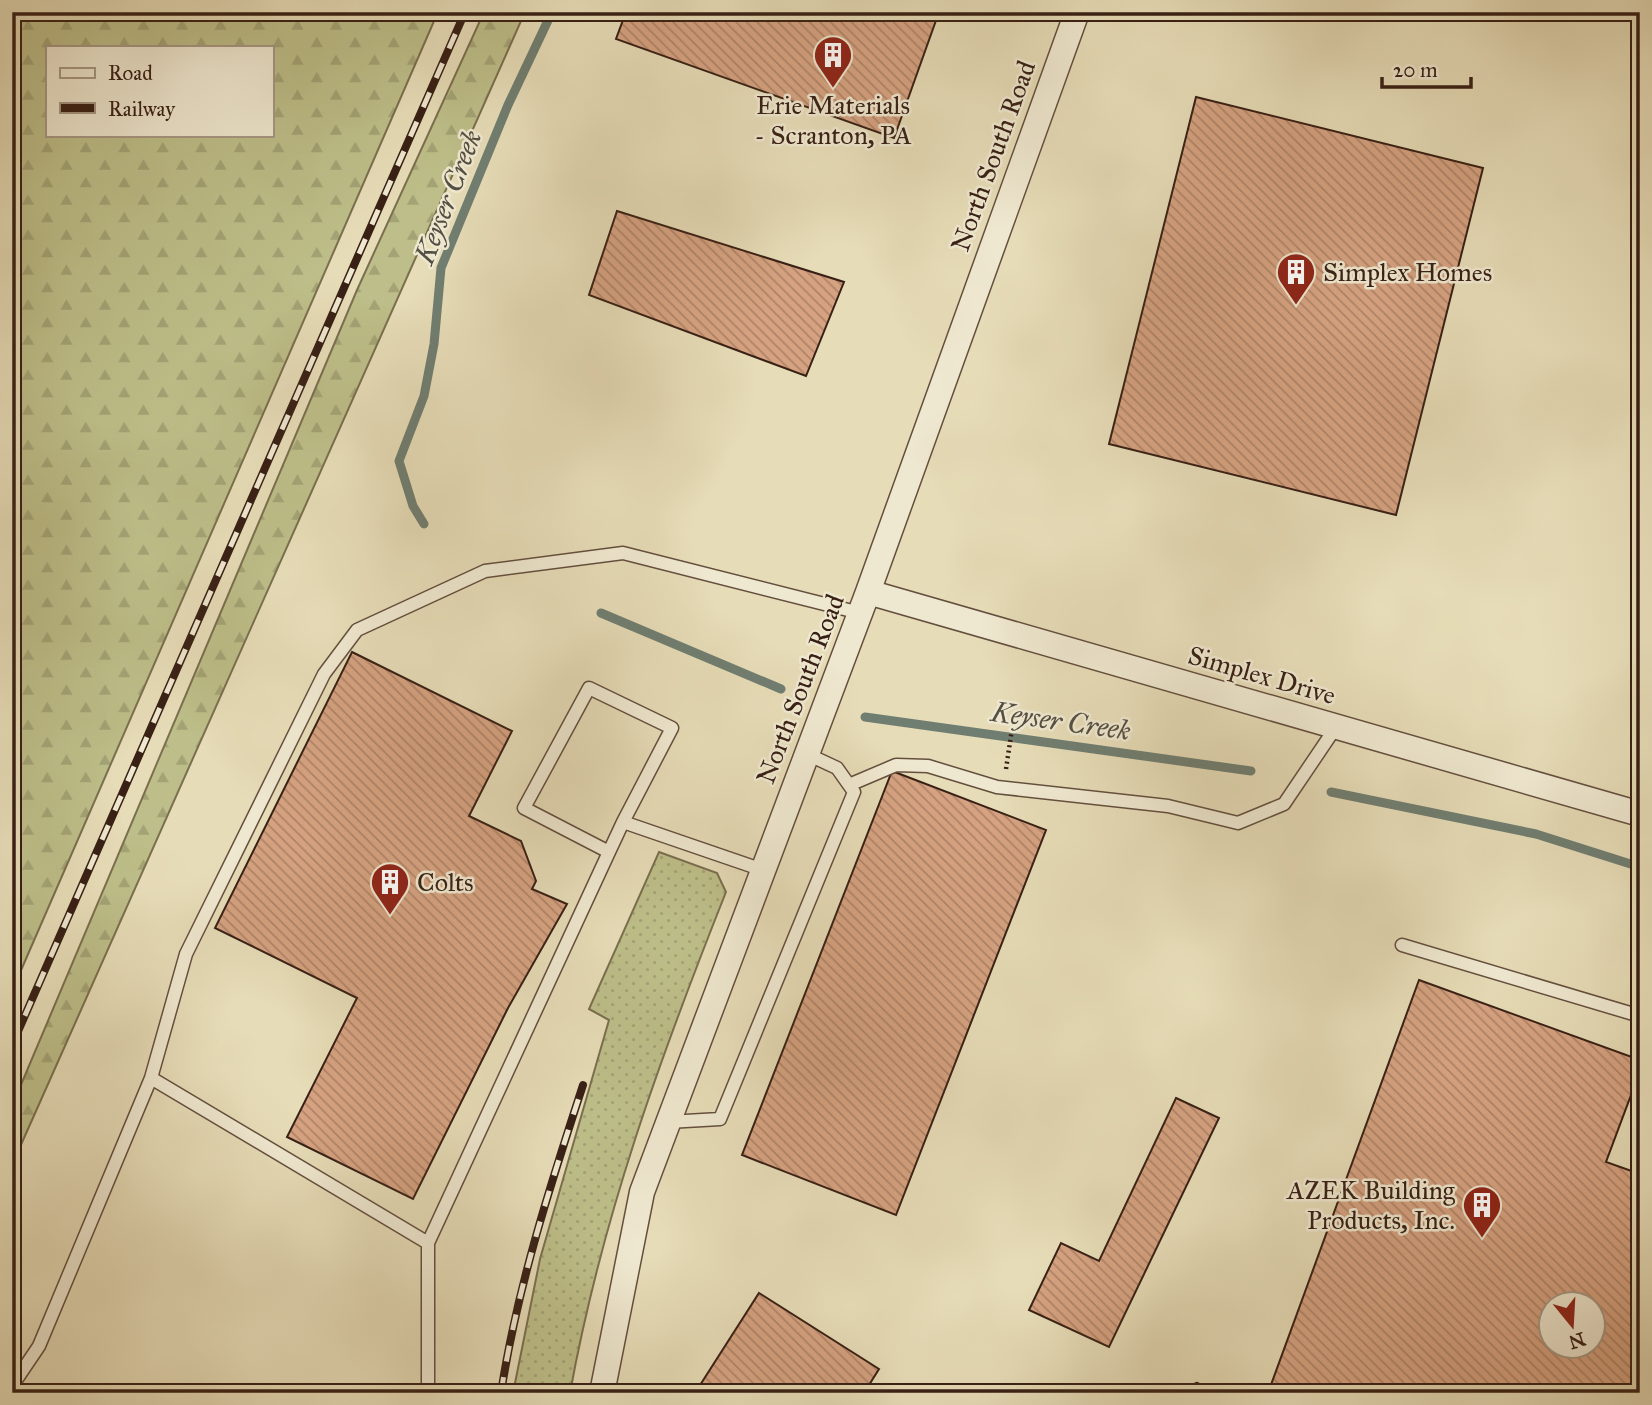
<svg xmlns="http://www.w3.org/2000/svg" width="1652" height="1405" viewBox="0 0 1652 1405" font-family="'IM FELL Great Primer',serif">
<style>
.grass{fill:url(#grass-dots);stroke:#7a6f4f;stroke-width:2}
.forest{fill:url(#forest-firs);stroke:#7a6f4f;stroke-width:2;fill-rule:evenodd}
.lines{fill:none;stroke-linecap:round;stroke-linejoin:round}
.stream{stroke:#707e71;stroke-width:9}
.building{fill:url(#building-back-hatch);stroke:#382015;stroke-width:2;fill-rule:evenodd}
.service-casing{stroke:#644f3e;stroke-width:15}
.minor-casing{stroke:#644f3e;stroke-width:27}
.path{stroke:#382015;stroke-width:4.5;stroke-dasharray:2 3.5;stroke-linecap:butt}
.service{stroke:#efe8d0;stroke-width:12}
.minor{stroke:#efe8d0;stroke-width:24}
.rail-casing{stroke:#382015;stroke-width:8}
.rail{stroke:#efe8d0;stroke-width:5;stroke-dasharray:16;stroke-linecap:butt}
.labels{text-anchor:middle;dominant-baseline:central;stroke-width:5;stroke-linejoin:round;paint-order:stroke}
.poi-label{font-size:26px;fill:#382015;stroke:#efe8d0;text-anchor:start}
.street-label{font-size:26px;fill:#382015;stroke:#efe8d0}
.water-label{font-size:28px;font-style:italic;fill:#544f43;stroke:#efe8d0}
</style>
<defs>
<pattern id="grass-dots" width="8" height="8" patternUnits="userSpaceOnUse" patternTransform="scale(1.75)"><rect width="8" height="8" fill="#bdbe89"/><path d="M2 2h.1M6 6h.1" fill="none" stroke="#a3a375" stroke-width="1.8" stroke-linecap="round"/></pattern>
<pattern id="forest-firs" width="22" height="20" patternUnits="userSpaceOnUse" patternTransform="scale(1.75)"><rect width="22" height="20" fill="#bdbe89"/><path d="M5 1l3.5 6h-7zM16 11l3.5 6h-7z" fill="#a3a375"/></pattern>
<pattern id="building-back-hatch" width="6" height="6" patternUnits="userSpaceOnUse" patternTransform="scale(1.75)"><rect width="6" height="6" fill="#d6a281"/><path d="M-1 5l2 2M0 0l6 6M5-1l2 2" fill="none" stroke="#af8468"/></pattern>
</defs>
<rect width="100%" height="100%" fill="#e6dcb7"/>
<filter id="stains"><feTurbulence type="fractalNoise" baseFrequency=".00286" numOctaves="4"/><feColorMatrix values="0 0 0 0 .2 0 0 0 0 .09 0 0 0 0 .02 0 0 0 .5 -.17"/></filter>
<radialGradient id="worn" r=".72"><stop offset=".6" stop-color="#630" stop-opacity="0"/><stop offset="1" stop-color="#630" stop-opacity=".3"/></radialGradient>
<path class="grass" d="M659,852l58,21 9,19c-66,166 -124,325 -156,501h-57l27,-134 69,-239 -20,-11z"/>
<path class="forest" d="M12,12h426l-426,979zM47,47h224v88h-224z
M484,12h41l-513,1153v-59l345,-816z"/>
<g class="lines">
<path class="stream" d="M424,524l-11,-18 -14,-45 25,-65 10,-52 7,-76 67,-163 44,-93
M601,613l180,76
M865,717l386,54
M1331,792l205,42 104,33"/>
</g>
<path class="building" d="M626,12h313l-45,126 -278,-99z
M1196,97l287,71 -87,347 -287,-71z
M617,211l227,71 -38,94 -217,-81z
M352,652l160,79 -43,85 52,25 15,40 -4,8 35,15 -59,104 -95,191 -126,-62 70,-139 -142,-70z
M892,771l154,59 -150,385 -154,-60z
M1419,980l221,80v11l-34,91 34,12v203l-6,16h-366zM1550,1304h42v42h-42z
M1176,1098l43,20 -110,229 -80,-37 32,-67 38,18z
M759,1293l120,76 -15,24h-169z"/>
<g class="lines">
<g class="service-casing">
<path id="service" d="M849,785l47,-20 32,1 69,21 171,19 70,17 46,-19 52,-77
M623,822l-14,30 -85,-44 65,-120 83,40 -49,94 140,48
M1402,945l238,71
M668,1122l52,-3 134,-327 -17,-24 -30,-14
M428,1243l-277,-165 35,-124 138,-280 33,-44 128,-59 138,-18 237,60
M12,1386l27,-40 112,-268
M428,1393v-150l181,-391"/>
</g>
<g class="minor-casing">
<path id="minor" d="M868,592l772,222
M602,1393l40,-201 226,-600 209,-580"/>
</g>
<path class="path" d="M1006,769l6,-40"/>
<use href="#service" class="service"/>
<use href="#minor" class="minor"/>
<g class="rail-casing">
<path id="rail" d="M12,1045l453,-1033
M501,1393c16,-105 49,-207 82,-308
M1166,1393v-1
M1193,1393l4,-7"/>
</g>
<use href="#rail" class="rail"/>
</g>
<defs>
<g id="building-pin" transform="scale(2.0125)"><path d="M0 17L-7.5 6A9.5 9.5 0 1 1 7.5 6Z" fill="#8f2418" stroke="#efe8d0"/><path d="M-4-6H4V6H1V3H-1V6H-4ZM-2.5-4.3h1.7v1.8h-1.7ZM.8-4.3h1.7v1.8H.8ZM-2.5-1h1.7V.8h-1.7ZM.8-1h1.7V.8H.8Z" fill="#fff"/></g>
</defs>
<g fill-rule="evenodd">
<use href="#building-pin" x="833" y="55"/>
<use href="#building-pin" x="1296" y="272"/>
<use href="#building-pin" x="390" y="882"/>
<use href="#building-pin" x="1482" y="1205"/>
</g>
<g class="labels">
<g class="poi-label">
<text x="833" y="105" text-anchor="middle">Erie Materials<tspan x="833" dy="30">- Scranton, PA</tspan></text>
<text x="1323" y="272">Simplex Homes</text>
<text x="417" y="882">Colts</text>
<text x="1455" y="1190" text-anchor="end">AZEK Building<tspan x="1455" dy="30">Products, Inc.</tspan></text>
</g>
<g class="street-label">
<text transform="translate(993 156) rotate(-70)">North South Road</text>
<text transform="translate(1262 675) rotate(16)">Simplex Drive</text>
<text transform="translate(800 689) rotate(-69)">North South Road</text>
</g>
<g class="water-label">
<text transform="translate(448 197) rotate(-69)">Keyser Creek</text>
<text transform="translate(1061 721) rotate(8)">Keyser Creek</text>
</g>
</g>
<rect width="1652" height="1405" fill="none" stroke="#e6dcb7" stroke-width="42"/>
<rect x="14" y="14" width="1624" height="1377" fill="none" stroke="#382015" stroke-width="3.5"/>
<rect x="21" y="21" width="1610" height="1363" fill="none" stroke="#382015" stroke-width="2"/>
<rect x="46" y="46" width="228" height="91" fill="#efe8d0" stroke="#a69885" stroke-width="2"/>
<rect x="60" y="68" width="35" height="10" fill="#efe8d0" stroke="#a69885" stroke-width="2"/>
<text x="108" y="80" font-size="21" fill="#382015">Road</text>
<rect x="60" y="103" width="35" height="10" fill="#382015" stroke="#a69885" stroke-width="2"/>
<text x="108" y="116" font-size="21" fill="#382015">Railway</text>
<g transform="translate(1572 1325) rotate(162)"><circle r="33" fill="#efe8d0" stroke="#a69885" stroke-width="2"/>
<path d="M0-5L12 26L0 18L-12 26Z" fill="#8f2418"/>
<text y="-10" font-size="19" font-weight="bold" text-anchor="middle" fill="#382015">N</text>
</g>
<path d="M1382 77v10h89v-10" fill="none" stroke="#382015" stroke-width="3.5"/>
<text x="1393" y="77" font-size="21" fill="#382015" stroke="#efe8d0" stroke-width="5" paint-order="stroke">20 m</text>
<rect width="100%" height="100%" filter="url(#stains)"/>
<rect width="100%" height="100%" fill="url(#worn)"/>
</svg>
